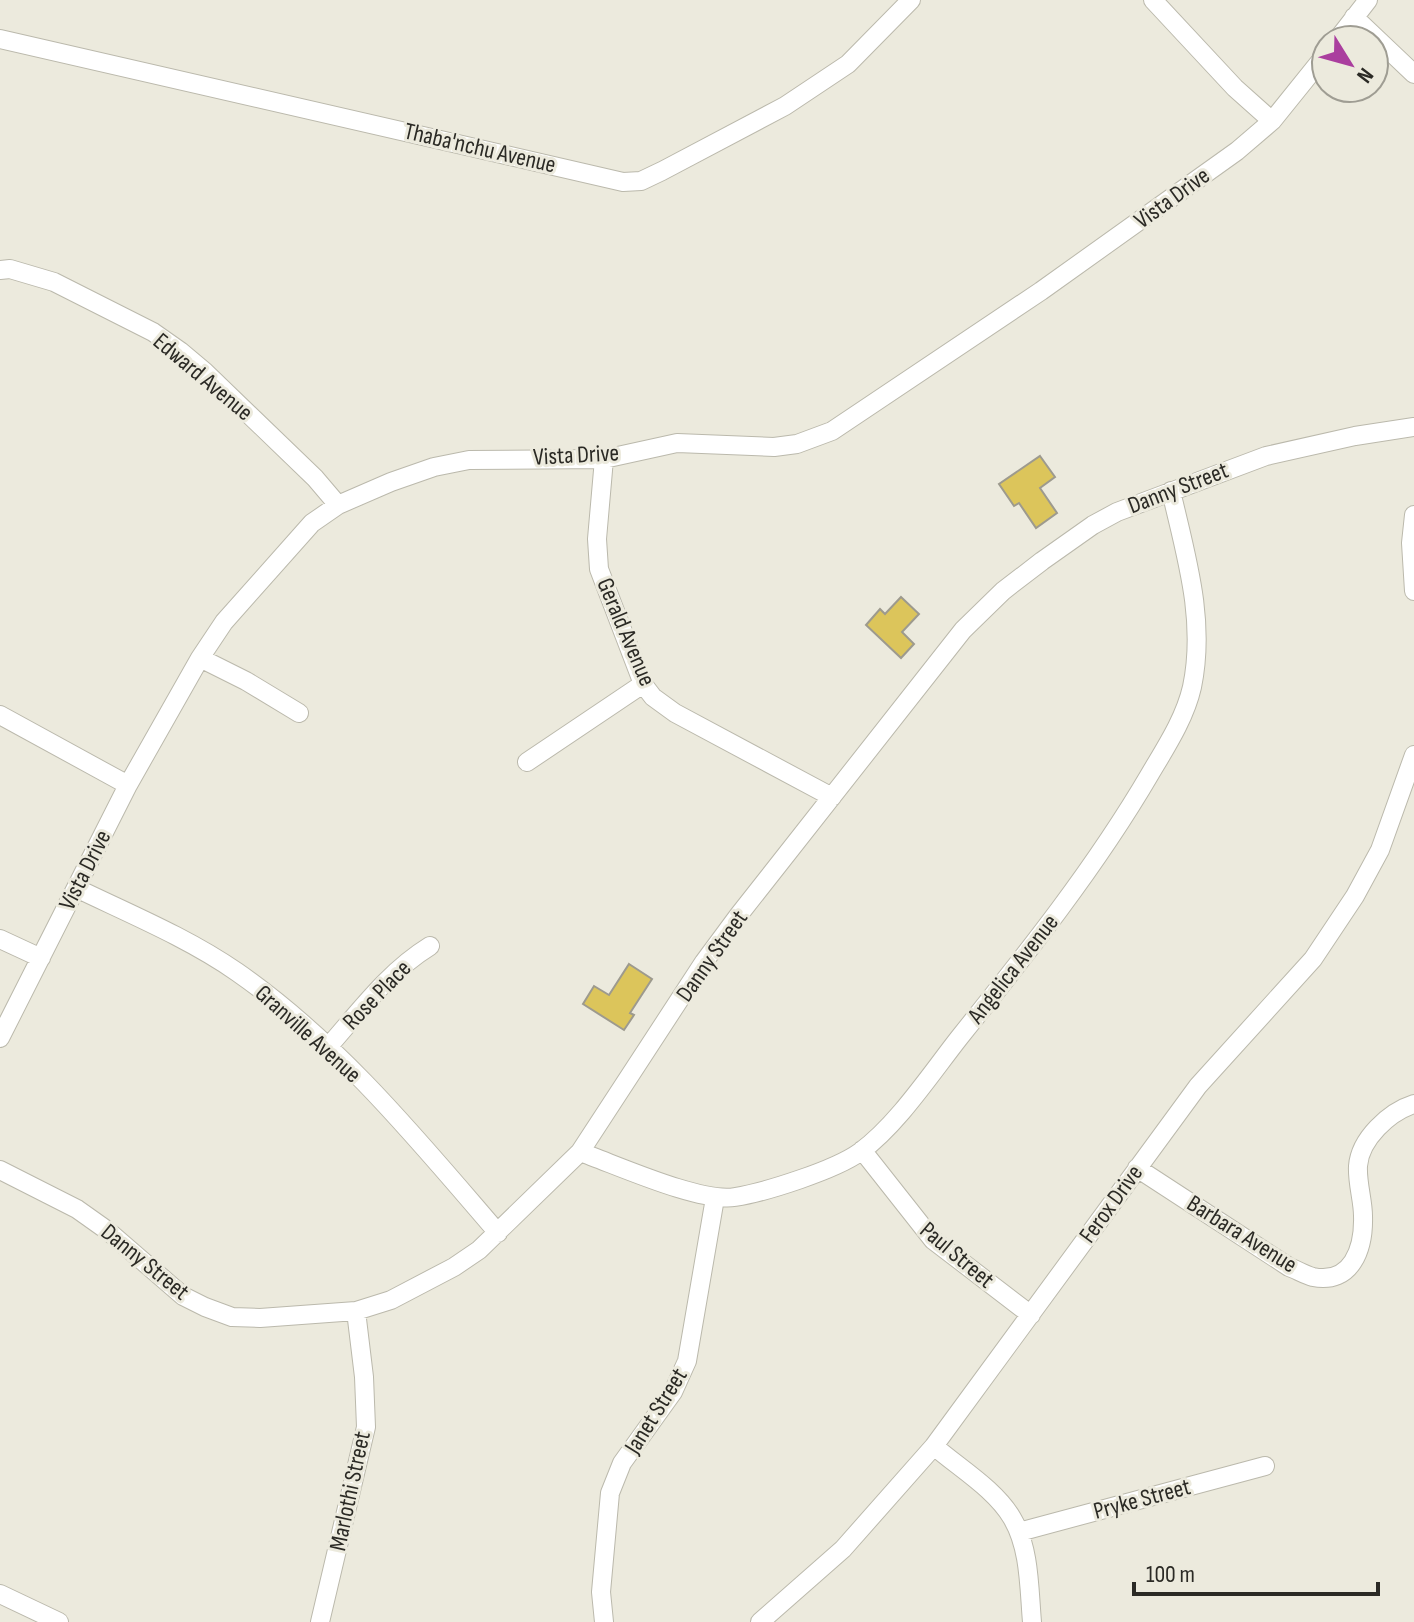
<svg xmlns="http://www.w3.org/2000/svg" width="1414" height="1622" viewBox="0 0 1414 1622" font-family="'Sofia Sans Condensed',sans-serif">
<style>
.building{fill:#dcc55b;stroke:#9d9a8e;stroke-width:2}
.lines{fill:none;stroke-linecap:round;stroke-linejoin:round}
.street-casing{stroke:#bbb9ac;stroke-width:20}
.street{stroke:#fff;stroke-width:18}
.labels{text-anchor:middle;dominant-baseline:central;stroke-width:6;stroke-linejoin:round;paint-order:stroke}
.street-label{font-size:24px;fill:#2b2a25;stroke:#eceadd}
</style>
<rect width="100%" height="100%" fill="#eceadd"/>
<path class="building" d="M1040,456l15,21 -15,11 17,25 -21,15 -17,-25 -5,3 -15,-22z
M901,597l18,17 -17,18 12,12 -13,14 -35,-33 14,-16 5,5z
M629,964l23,15 -22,34 4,2 -10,15 -41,-26 11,-18 15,9z"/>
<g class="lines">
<g class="street-casing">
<path id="street" d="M1153,0l82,88 37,33
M1354,17l60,57
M0,39l623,143 18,-1 21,-10 123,-65 63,-42 63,-64
M1337,40l31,-40
M0,270l10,-1 44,13 99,50 27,19 25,21 110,106 23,27
M604,459l-7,80 2,30 44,115 10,13 22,16 157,84
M1414,515l-3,28 3,48
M200,658l46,23 53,32
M0,715l128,70
M527,762l116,-78
M76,888c54,26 112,50 161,84 102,71 181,168 261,261
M0,939l41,19
M0,1038l128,-253 72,-127 24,-36 88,-99 26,-18 53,-23 43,-15 35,-7 135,-1 73,-16 97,4 23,-3 35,-13 209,-140 196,-140 35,-30 54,-67
M328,1047c32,-36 60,-75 102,-101
M862,1150l71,90 98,75
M580,1152c37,13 120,51 155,45 31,-5 100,-27 125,-45 37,-27 70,-77 99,-114 68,-85 136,-170 191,-264 16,-27 35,-56 42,-87 14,-67 -6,-131 -21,-196
M1137,1168l152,99c8,3 16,8 24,10 39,8 51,-29 50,-61 0,-16 -6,-33 -5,-50 2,-27 31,-54 56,-62
M0,1170l77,39 31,22 75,65 22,11 27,10 28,1 96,-7 35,-11 63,-33 25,-17 101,-98 124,-190 34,-46 225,-286 40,-39 39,-30 51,-36 24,-13 149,-56 89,-20 59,-9
M934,1446c25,22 61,43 78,72 18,30 17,70 20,104
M1019,1532l246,-66
M0,1594l59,28
M320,1622l46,-195 -2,-50 -8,-66
M604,1622l-3,-30 9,-99 12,-30 51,-71 14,-31 28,-163
M760,1622l83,-73 91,-103 264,-360 115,-127 42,-63 25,-46 34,-95"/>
</g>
<use href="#street" class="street"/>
</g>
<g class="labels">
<g class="street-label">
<text transform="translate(480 148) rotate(13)">Thaba'nchu Avenue</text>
<text transform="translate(1172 198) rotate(-36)">Vista Drive</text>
<text transform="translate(203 377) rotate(40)">Edward Avenue</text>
<text transform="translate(576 455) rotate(-3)">Vista Drive</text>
<text transform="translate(1178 488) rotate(-21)">Danny Street</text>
<text transform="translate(626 632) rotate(67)">Gerald Avenue</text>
<text transform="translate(85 870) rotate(-63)">Vista Drive</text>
<text transform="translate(712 956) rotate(-55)">Danny Street</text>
<text transform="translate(1013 969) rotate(-52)">Angelica Avenue</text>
<text transform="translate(377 995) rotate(-46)">Rose Place</text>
<text transform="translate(308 1034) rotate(42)">Granville Avenue</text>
<text transform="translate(1111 1204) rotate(-54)">Ferox Drive</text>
<text transform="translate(1242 1234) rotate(32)">Barbara Avenue</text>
<text transform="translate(957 1255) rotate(40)">Paul Street</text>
<text transform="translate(145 1262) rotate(39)">Danny Street</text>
<text transform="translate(656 1411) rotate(-58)">Janet Street</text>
<text transform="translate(350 1491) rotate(-78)">Marlothi Street</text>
<text transform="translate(1142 1499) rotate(-15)">Pryke Street</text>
</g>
</g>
<g transform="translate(1350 64) rotate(127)"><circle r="38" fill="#eceadd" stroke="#9f9d93" stroke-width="2"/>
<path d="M0-6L14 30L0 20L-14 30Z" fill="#aa3e9e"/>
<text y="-12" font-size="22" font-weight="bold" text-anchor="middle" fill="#2b2a25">N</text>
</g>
<path d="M1134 1582v12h244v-12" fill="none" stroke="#2b2a25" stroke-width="4"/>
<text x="1146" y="1582" font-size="24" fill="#2b2a25" stroke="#eceadd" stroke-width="6" paint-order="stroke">100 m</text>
</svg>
